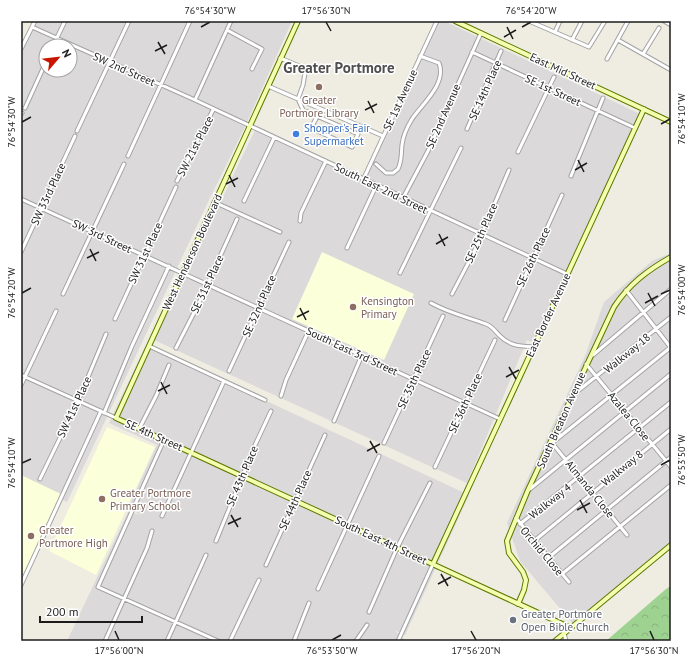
<svg xmlns="http://www.w3.org/2000/svg" width="692" height="662" viewBox="0 0 692 662" font-family="'PT Sans',sans-serif">
<style>
.residential{fill:#dbd9d9;fill-rule:evenodd}
.education{fill:#fbffda}
.forest{fill:url(#forest-crowns)}
.lines{fill:none;stroke-linecap:round;stroke-linejoin:round}
.street-casing{stroke:#a3a3a3;stroke-width:5}
.secondary-casing{stroke:#5e7700;stroke-width:6}
.street{stroke:#fff;stroke-width:3}
.secondary{stroke:#f3ffaf;stroke-width:4}
.ticks{fill:none;stroke:#1c1c1c;stroke-width:1.5}
.education-dot{fill:#8d6e63;stroke:#fff;stroke-width:1.5}
.shop-dot{fill:#3f7fe0;stroke:#fff;stroke-width:1.5}
.worship-dot{fill:#6b7280;stroke:#fff;stroke-width:1.5}
.labels{text-anchor:middle;dominant-baseline:central;stroke-width:3;stroke-linejoin:round;paint-order:stroke}
.street-label{font-size:11px;fill:#1c1c1c;stroke:#fff}
.education-label{font-size:11px;fill:#785e54;stroke:#fff;text-anchor:start}
.shop-label{font-size:11px;fill:#366cbe;stroke:#fff;text-anchor:start}
.worship-label{font-size:11px;fill:#5b616d;stroke:#fff;text-anchor:start}
.district-label{font-size:15px;font-weight:bold;fill:#4f4f4f;stroke:#fff}
.neatline{fill:none;stroke:#1c1c1c;stroke-width:1.5}
.ticks-label{font-size:10px;text-anchor:middle;fill:#1c1c1c}
</style>
<defs>
<pattern id="forest-crowns" width="20" height="18" patternUnits="userSpaceOnUse"><rect width="20" height="18" fill="#9ed291"/><path d="M2 6a3 3 0 1 1 6 0M12 15a3 3 0 1 1 6 0" fill="none" stroke="#88b47c"/></pattern>
</defs>
<rect width="100%" height="100%" fill="#efece1"/>
<path class="residential" d="M36,21h256l-48,108 -35,71 -142,302 -46,-23v-428zM46,46h24v24h-24z
M435,21h9l196,93 -108,228 -5,-2 -60,143 -313,-143 65,-141 4,1 -1,-1 35,-73 106,51z
M671,253v290l-98,81 -53,-63 -13,-38 78,-167 19,-54 48,-41z
M146,345l323,150 -64,140 -11,-5 10,9 -1,2h-336l61,-129 13,3 -13,-7 29,-63 -48,-22z"/>
<path class="education" d="M322,252l92,42 -30,66 -92,-41z
M107,427l48,20 -59,128 -47,-24z
M21,475l40,19 -40,84z"/>
<path class="forest" d="M671,586v55h-65l60,-52z"/>
<g class="lines">
<g class="street-casing">
<path id="street" d="M529,21l60,26 16,-26
M664,21l7,4
M32,27l163,73 372,174
M227,30l35,19 -10,20
M555,32l5,-11
M572,40l10,-19
M618,40l53,30
M53,46l12,-25
M21,49l14,-28
M472,52l163,76
M643,54l16,-26
M280,58l19,8 6,7 -2,12 -5,14 5,11 55,24 -6,13 -41,-19 7,-13
M607,59l21,-38
M268,86l115,50
M195,100l36,-79
M25,108l21,-46
M21,114l1,-1
M467,129l34,-78
M77,131l52,-110
M518,152l36,-75
M128,156l62,-135
M376,164l10,9h7l5,-4c4,-8 3,-15 4,-24 1,-9 5,-18 10,-26 10,-15 35,-35 27,-56l-19,-7
M571,176l32,-78
M363,180l74,-159
M177,181l36,-71
M403,198l25,-47 53,-118
M21,199l479,220
M244,201l30,-63
M214,202l66,30
M300,221l1,-8 25,-52
M347,248l29,-62
M21,252l54,-116
M400,273l61,-125
M626,290l45,58
M63,294l61,-130
M452,294l22,-42 35,-82
M431,303c18,10 36,14 55,21 6,2 9,7 14,12 10,10 20,10 34,11
M115,319l61,-132
M505,320l57,-125
M149,346l116,54
M176,348l23,-45 38,-84
M593,355l78,-66
M586,364l85,103
M229,371l60,-129
M21,375l95,43
M21,385l35,-74
M574,394l97,-77
M281,396l5,-16 23,-50
M104,413l28,-67 37,-80
M334,421l28,-66
M139,429l17,-33 13,-31
M164,440l-66,147 120,54
M384,443l59,-127
M435,467l60,-127
M40,479l38,-78 28,-67
M530,489l141,-115
M162,516l62,-135
M516,518l53,64
M520,524l151,-122
M627,535l-75,-92 119,-96
M216,541l40,-98 15,-32
M534,541l137,-112
M548,558l123,-101
M266,565l59,-130
M562,574l109,-89
M21,585l80,-174
M318,589l61,-133
M369,612l28,-64 33,-65
M564,633l2,8
M105,641l42,-93 5,-17
M167,641l39,-86
M230,641l29,-61
M294,641l15,-38
M356,641l11,-16
M398,641l35,-77"/>
</g>
<g class="secondary-casing">
<path id="secondary" d="M298,21l-182,397 455,210
M455,21l216,101
M433,564l211,-455
M518,604l6,-14 2,-10 -3,-8 -14,-19 -2,-12 21,-51 86,-183c15,-23 34,-37 57,-50
M555,641l116,-96"/>
</g>
<use href="#street" class="street"/>
<use href="#secondary" class="secondary"/>
</g>
<path class="ticks" d="M326,22l5,9M201,27l9,-5M507,27l6,12M522,27l9,-5M504,37l12,-7M158,42l7,12M155,51l12,-6M368,101l6,12M365,110l12,-6M22,122l9,-5M661,124l9,-5M578,160l6,12M575,170l12,-7M229,175l6,12M226,184l12,-6M439,234l6,12M436,244l12,-7M90,249l6,12M87,258l12,-6M22,293l9,-5M648,293l7,13M661,294l9,-4M645,303l13,-7M300,308l6,12M297,317l12,-6M509,367l7,12M506,377l13,-7M161,382l6,12M158,391l12,-6M370,441l7,12M367,451l13,-7M22,463l9,-4M661,465l9,-5M580,500l7,13M577,510l13,-7M231,515l7,12M228,524l13,-6M441,574l7,12M438,584l13,-7M115,631l4,9M471,631l5,9M650,631l4,9M332,640l9,-5"/>
<g class="education-dot">
<circle cx="319" cy="87" r="4"/>
<circle cx="353" cy="307" r="4"/>
<circle cx="102" cy="499" r="4"/>
<circle cx="31" cy="536" r="4"/>
</g>
<circle class="shop-dot" cx="296" cy="134" r="4"/>
<circle class="worship-dot" cx="513" cy="620" r="4"/>
<g class="labels">
<g class="street-label">
<text transform="translate(124 69) rotate(24)">SW 2nd Street</text>
<text transform="translate(563 71) rotate(25)">East Mid Street</text>
<text transform="translate(485 90) rotate(-66)">SE 14th Place</text>
<text transform="translate(553 90) rotate(25)">SE 1st Street</text>
<text transform="translate(400 100) rotate(-65)">SE 1st Avenue</text>
<text transform="translate(443 116) rotate(-66)">SE 2nd Avenue</text>
<text transform="translate(195 146) rotate(-63)">SW 21st Place</text>
<text transform="translate(381 188) rotate(26)">South East 2nd Street</text>
<text transform="translate(48 194) rotate(-65)">SW 33rd Place</text>
<text transform="translate(481 233) rotate(-66)">SE 25th Place</text>
<text transform="translate(102 236) rotate(25)">SW 3rd Street</text>
<text transform="translate(192 252) rotate(-65)">West Henderson Boulevard</text>
<text transform="translate(145 253) rotate(-65)">SW 31st Place</text>
<text transform="translate(533 257) rotate(-65)">SE 26th Place</text>
<text transform="translate(207 284) rotate(-65)">SE 31st Place</text>
<text transform="translate(259 306) rotate(-66)">SE 32nd Place</text>
<text transform="translate(548 315) rotate(-65)">East Border Avenue</text>
<text transform="translate(352 351) rotate(25)">South East 3rd Street</text>
<text transform="translate(627 353) rotate(-39)">Walkway 18</text>
<text transform="translate(414 379) rotate(-65)">SE 35th Place</text>
<text transform="translate(465 403) rotate(-65)">SE 36th Place</text>
<text transform="translate(74 407) rotate(-65)">SW 41st Place</text>
<text transform="translate(629 416) rotate(51)">Azalea Close</text>
<text transform="translate(561 420) rotate(-66)">South Breaton Avenue</text>
<text transform="translate(154 435) rotate(24)">SE 4th Street</text>
<text transform="translate(622 468) rotate(-39)">Walkway 8</text>
<text transform="translate(242 476) rotate(-67)">SE 43th Place</text>
<text transform="translate(590 489) rotate(51)">Almanda Close</text>
<text transform="translate(295 500) rotate(-66)">SE 44th Place</text>
<text transform="translate(550 501) rotate(-38)">Walkway 4</text>
<text transform="translate(381 540) rotate(25)">South East 4th Street</text>
<text transform="translate(542 551) rotate(50)">Orchid Close</text>
</g>
<g class="education-label">
<text x="319" y="100" text-anchor="middle">Greater<tspan x="319" dy="13">Portmore Library</tspan></text>
<text x="361" y="301">Kensington<tspan x="361" dy="13">Primary</tspan></text>
<text x="110" y="493">Greater Portmore<tspan x="110" dy="13">Primary School</tspan></text>
<text x="39" y="530">Greater<tspan x="39" dy="13">Portmore High</tspan></text>
</g>
<g class="shop-label">
<text x="304" y="128">Shopper's Fair<tspan x="304" dy="13">Supermarket</tspan></text>
</g>
<g class="worship-label">
<text x="521" y="614">Greater Portmore<tspan x="521" dy="13">Open Bible Church</tspan></text>
</g>
<g class="district-label">
<text x="339" y="67">Greater Portmore</text>
</g>
</g>
<rect width="692" height="662" fill="none" stroke="#ffffff" stroke-width="44"/>
<g transform="translate(58 58) rotate(62)"><circle r="19" fill="#ffffff" stroke="#a4a4a4"/>
<path d="M0-3L7 15L0 10L-7 15Z" fill="#c91400"/>
<text y="-6" font-size="11" font-weight="bold" text-anchor="middle" fill="#1c1c1c">N</text>
</g>
<path d="M40 616v6h102v-6" fill="none" stroke="#1c1c1c" stroke-width="2"/>
<text x="46" y="616" font-size="12" fill="#1c1c1c" stroke="#ffffff" stroke-width="3" paint-order="stroke">200 m</text>
<rect x="22" y="22" width="648" height="618" class="neatline"/>
<g class="ticks-label">
<text x="210" y="14">76°54'30"W</text>
<text x="326" y="14">17°56'30"N</text>
<text x="531" y="14">76°54'20"W</text>
<text transform="translate(681 119) rotate(-90)" y="4">76°54'10"W</text>
<text transform="translate(11 122) rotate(-90)" y="4">76°54'30"W</text>
<text transform="translate(681 290) rotate(-90)" y="4">76°54'00"W</text>
<text transform="translate(11 293) rotate(-90)" y="4">76°54'20"W</text>
<text transform="translate(681 460) rotate(-90)" y="4">76°53'50"W</text>
<text transform="translate(11 463) rotate(-90)" y="4">76°54'10"W</text>
<text x="119" y="654">17°56'00"N</text>
<text x="332" y="654">76°53'50"W</text>
<text x="476" y="654">17°56'20"N</text>
<text x="654" y="654">17°56'30"N</text>
</g>
</svg>
